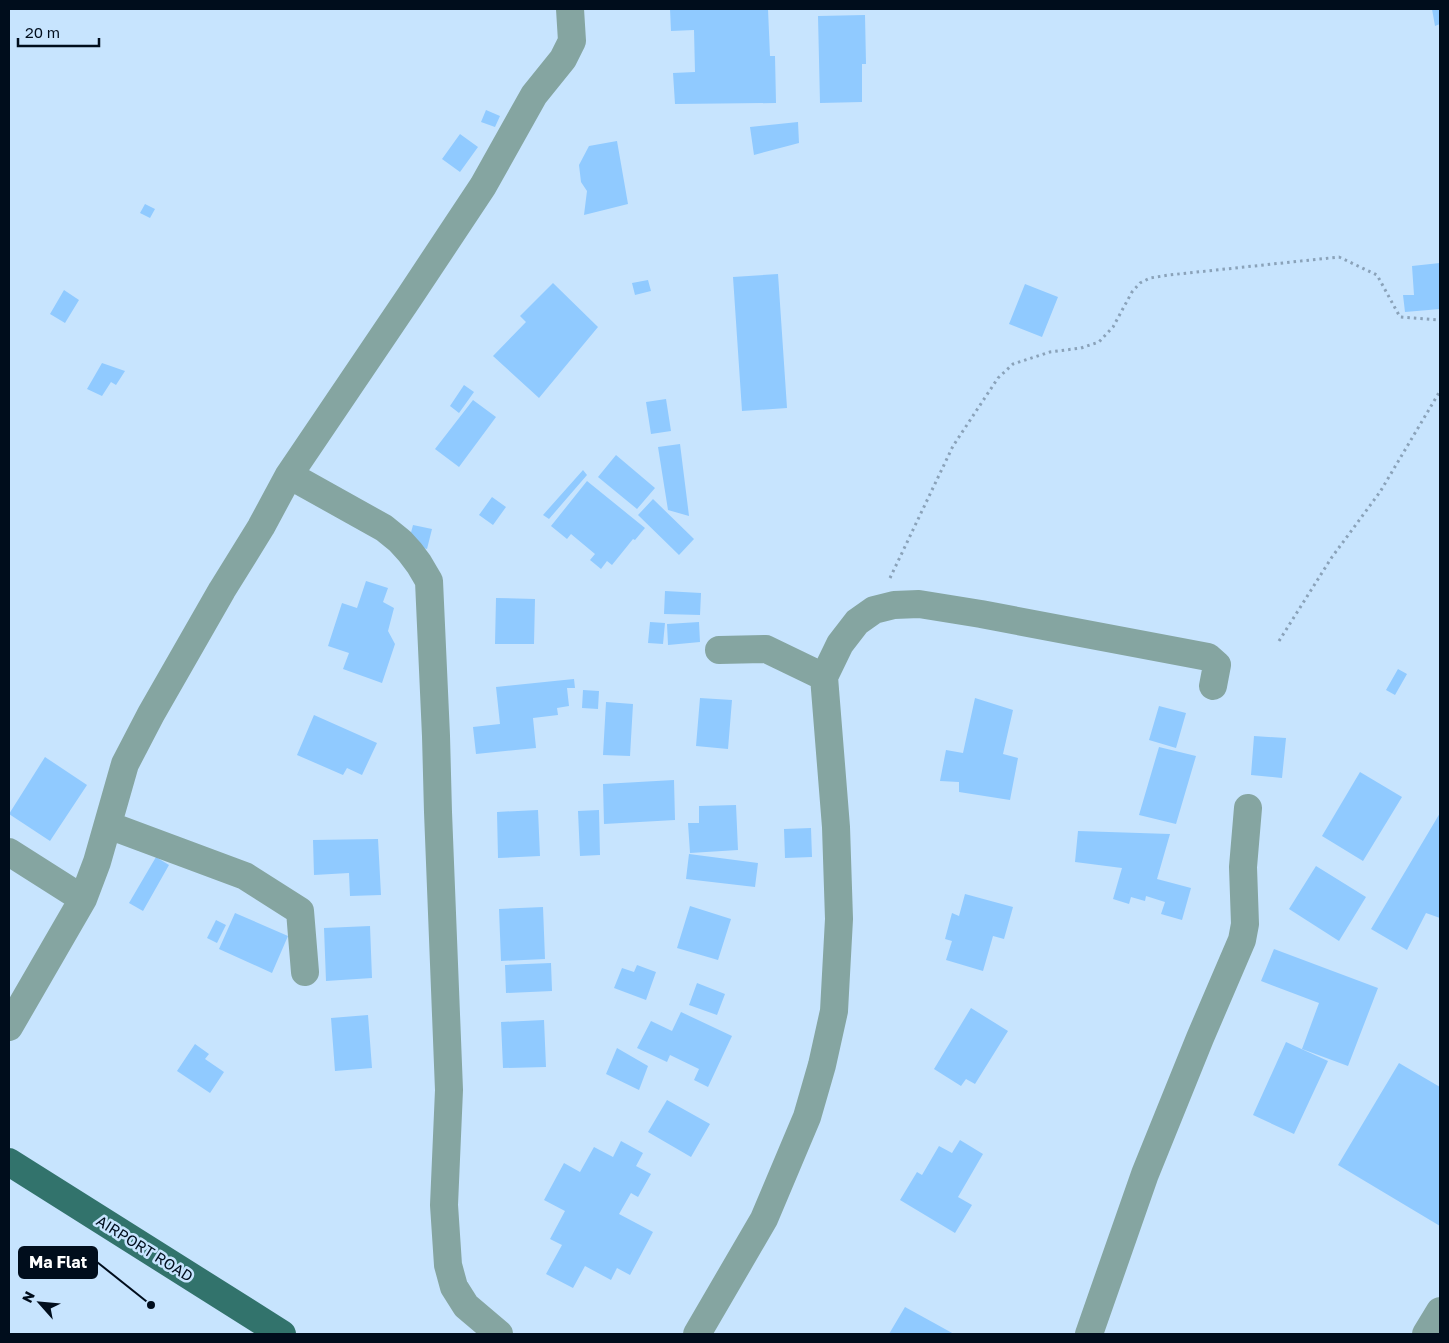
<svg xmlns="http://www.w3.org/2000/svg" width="1449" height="1343" viewBox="0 0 1449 1343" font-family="'Golos Text',sans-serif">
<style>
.building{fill:#90caff}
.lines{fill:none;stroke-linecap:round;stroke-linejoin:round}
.path{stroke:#8aa2b9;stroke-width:3;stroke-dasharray:2.5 4;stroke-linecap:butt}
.minor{stroke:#85a5a1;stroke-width:28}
.major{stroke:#32736c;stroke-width:28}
.labels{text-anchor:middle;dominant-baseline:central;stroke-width:5;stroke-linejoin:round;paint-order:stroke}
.street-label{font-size:15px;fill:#000d1c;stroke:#c7e4fe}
.leader{fill:none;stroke:#000d1c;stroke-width:2}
.callout-dot{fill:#000d1c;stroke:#c7e4fe;stroke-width:2}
.callout{fill:#000d1c;stroke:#000d1c;stroke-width:2}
.callout-label{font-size:16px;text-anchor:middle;font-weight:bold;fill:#fff}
</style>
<rect width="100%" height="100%" fill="#c7e4fe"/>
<path class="building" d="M670,9h98l2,47h5l1,47 -101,1 -2,-31 22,-1 -1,-42 -23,1z
M1432,9h8v15l-5,2z
M865,15l1,49h-4v38l-42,1 -2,-87z
M486,110l14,6 -5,11 -14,-5z
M798,122l1,21 -45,12 -4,-28z
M460,134l18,13 -18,25 -18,-13z
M617,141l11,63 -44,11 3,-24 -6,-9 -2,-17 10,-19z
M145,204l10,5 -5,9 -10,-5z
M1440,263v46l-35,3 -2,-17h11l-2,-29z
M778,274l9,134 -45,3 -9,-134z
M648,280l3,11 -16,4 -3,-12z
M553,283l45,44 -59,71 -46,-42 33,-34 -6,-6z
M1025,284l33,13 -16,40 -33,-13z
M64,290l15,10 -14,23 -15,-9z
M102,363l23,8 -9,14 -5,-3 -9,14 -15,-7z
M464,385l10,7 -15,21 -9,-7z
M666,399l5,32 -20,3 -5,-32z
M473,400l23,17 -37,50 -24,-18z
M680,444l9,72 -21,-6 -10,-63z
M616,455l39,33 -18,21 -39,-32z
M583,470l4,5 -38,44 -6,-4z
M587,481l58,47 -10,12 -2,-1 -21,26 -5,-4 -6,8 -11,-9 5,-6 -24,-20 -4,5 -16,-13z
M492,497l14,10 -13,18 -14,-10z
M653,499l41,40 -15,16 -41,-40z
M413,525l19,4 -5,20 -19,-5z
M366,581l22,7 -5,14 11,6 -6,23 7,13 -13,39 -39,-14 6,-16 -21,-7 14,-43 15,5z
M665,591l36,2 -1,22 -36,-1z
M496,598l39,1 -1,45h-39z
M650,622l15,1 -2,21 -15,-1z
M699,622l1,20 -32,3 -1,-21z
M1398,669l9,5 -12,21 -9,-5z
M574,679l1,9h-8l2,18 -12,2 1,7 -25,3 3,30 -60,6 -3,-27 27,-3 -4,-37z
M583,690l16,1 -1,18 -16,-1z
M700,698l32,2 -4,49 -32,-3z
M975,698l38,12 -10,44 15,4 -8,42 -51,-8v-10l-19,-1 6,-31 17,3z
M606,702l27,2 -3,52 -27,-1z
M1159,706l27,7 -10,35 -27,-8z
M314,715l63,28 -15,32 -15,-7 -4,7 -46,-20z
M1254,736l32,2 -4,40 -31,-3z
M1159,747l37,9 -20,68 -37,-9z
M45,757l42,28 -37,56 -41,-27z
M1360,772l42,25 -39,64 -41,-25z
M674,780l1,40 -71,4 -1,-40z
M736,805l2,45 -48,3 -2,-30h11v-17z
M538,810l2,46 -42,2 -1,-46z
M599,810l1,45 -20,1 -2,-45z
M1440,813v105l-14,-5 -19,37 -36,-21z
M811,828l1,29 -27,1 -1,-29z
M1078,831l92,3 -13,45 34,9 -9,32 -21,-6 4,-12 -19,-6 -1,5 -14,-4 -2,7 -16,-5 9,-31 -47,-6z
M378,839l3,56 -31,1 -1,-23 -35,2 -1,-35z
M689,854l69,9 -3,24 -69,-8z
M156,857l13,8 -26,46 -14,-8z
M1316,866l50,31 -27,44 -50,-32z
M965,894l48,13 -9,32 -11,-3 -10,35 -37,-11 6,-19 -7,-2 7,-26 7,3z
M690,906l41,13 -13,41 -41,-12z
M543,907l2,52 -44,2 -2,-52z
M235,913l53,23 -16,37 -53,-24z
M216,920l10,5 -9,18 -10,-5z
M370,926l2,52 -46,3 -2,-53z
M1274,949l104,39 -30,78 -46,-17 17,-46 -58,-22z
M551,963l1,28 -46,2 -1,-28z
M637,965l19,7 -10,28 -32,-12 8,-20 12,4z
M697,983l28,11 -8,21 -28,-10z
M971,1008l37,23 -33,53 -9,-5 -5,7 -27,-17z
M681,1012l51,24 -24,51 -14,-7 5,-11 -29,-14 -3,7 -30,-14 14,-27 21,10z
M368,1015l4,53 -37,3 -4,-53z
M544,1020l2,47 -43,1 -2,-46z
M1286,1042l42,19 -34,73 -41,-19z
M195,1044l14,10 -4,5 19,13 -14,21 -33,-22z
M617,1048l31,18 -9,24 -33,-16z
M1399,1063l41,24v139l-102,-61z
M667,1100l43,24 -19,33 -43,-25z
M960,1140l23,14 -25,43 14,8 -17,28 -55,-33 17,-28 5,3 17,-29 13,7z
M621,1141l22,12 -7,13 15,8 -13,23 -7,-4 -12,21 34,18 -23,43 -13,-7 -6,12 -26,-14 -12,22 -27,-14 16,-29 -12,-6 15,-28 -21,-11 20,-37 16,9 14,-25 19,10z
M905,1307l49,27h-65z"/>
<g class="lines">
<path class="path" d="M890,578l63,-132 45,-68 15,-14 37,-12 31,-4 18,-6 14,-15 19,-35 8,-9 10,-5 19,-3 170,-18 38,18 23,42 40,3
M1279,641l53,-84 48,-65 60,-101"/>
<path class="minor" d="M289,475l95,53 16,13 10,11 9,12 10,17 7,155 2,76 11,278 -5,115 4,60 6,22 12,19 33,28
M719,650l47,-1 58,28
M108,825l137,51 55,35 5,61
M9,852l74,47
M9,1027l74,-128 14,-37 28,-98 26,-50 71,-124 39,-63 28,-52 121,-179 73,-110 51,-91 29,-36 9,-18 -2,-32
M697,1334l67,-115 43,-102 15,-52 12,-54 5,-92 -3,-92 -12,-150 16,-33 17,-22 17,-12 20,-5 25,-1 62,10 227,43 9,8 -4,21
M1089,1334l56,-160 55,-136 42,-98 3,-16 -2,-57 5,-59
M1426,1334l14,-23"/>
<path class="major" d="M9,1162l273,172"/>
</g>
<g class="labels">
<g class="street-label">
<text transform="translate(145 1248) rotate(32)">AIRPORT ROAD</text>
</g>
</g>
<path class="leader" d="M151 1305L97 1262"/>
<circle class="callout-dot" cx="151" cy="1305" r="5"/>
<rect class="callout" x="19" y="1247" width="78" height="31" rx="5"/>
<g class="callout-label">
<text x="58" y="1268">Ma Flat</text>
</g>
<rect width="1449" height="1343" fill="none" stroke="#000d1c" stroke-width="20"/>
<g transform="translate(40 1303) rotate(297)" stroke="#c7e4fe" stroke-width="4" paint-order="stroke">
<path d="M0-4L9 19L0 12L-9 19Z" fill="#000d1c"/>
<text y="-8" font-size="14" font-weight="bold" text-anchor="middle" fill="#000d1c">N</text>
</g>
<path d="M18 38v8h81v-8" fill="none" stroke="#000d1c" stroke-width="2.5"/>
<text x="25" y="38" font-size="15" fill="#000d1c" stroke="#c7e4fe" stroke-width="4" paint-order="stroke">20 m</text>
</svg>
